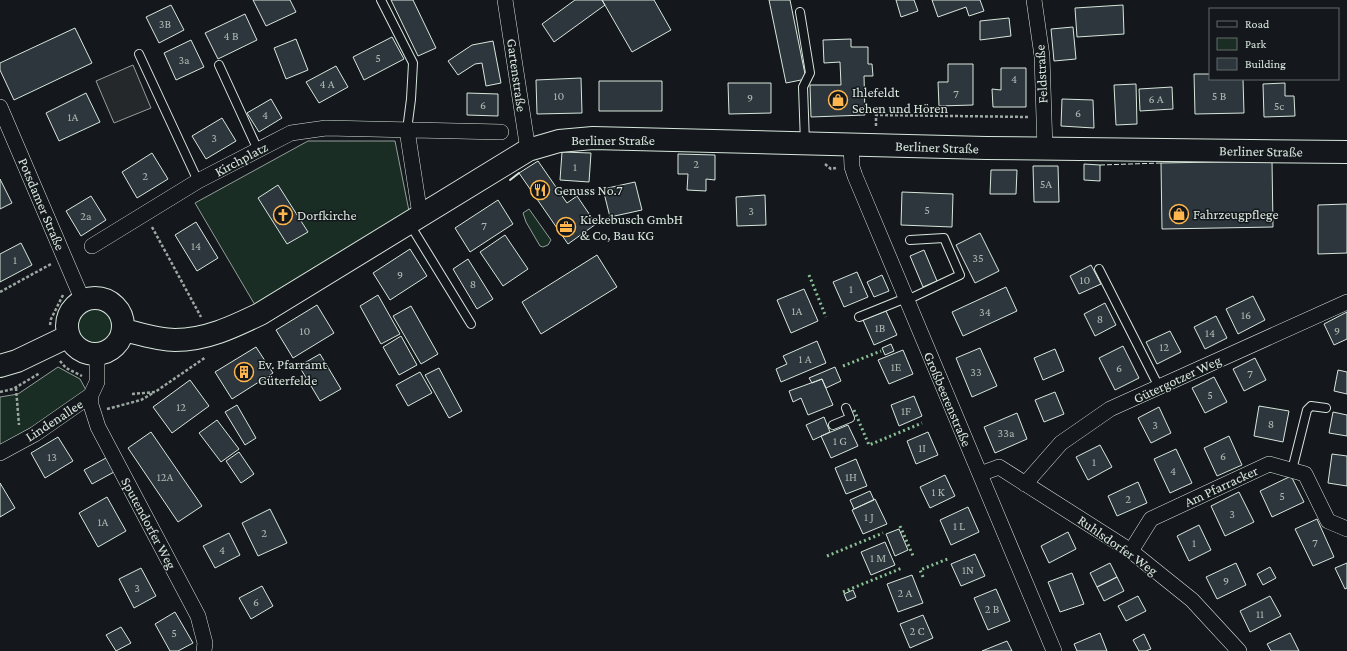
<svg xmlns="http://www.w3.org/2000/svg" width="1347" height="651" viewBox="0 0 1347 651" font-family="'Crimson Pro',serif">
<style>
.green{fill:#1a2d24;stroke:#939e99}
.parking{fill:#24282b;stroke:#939e99}
.building{fill:#2c363c;stroke:#d8e6dc}
.lines{fill:none;stroke-linecap:round;stroke-linejoin:round}
.service-casing{stroke:#d8e6dc;stroke-width:10}
.minor-casing{stroke:#d8e6dc;stroke-width:16}
.secondary-casing{stroke:#d8e6dc;stroke-width:24}
.path{stroke:#9da8a2;stroke-width:2.5;stroke-dasharray:3 2;stroke-linecap:butt}
.service{stroke:#14181c;stroke-width:8}
.minor{stroke:#14181c;stroke-width:15}
.secondary{stroke:#14181c;stroke-width:22}
.hedge{stroke:#8ac095;stroke-width:3;stroke-dasharray:2 3;stroke-linecap:butt}
.fence{stroke:#d8e6dc;stroke-width:1;stroke-dasharray:5 2;stroke-linecap:butt}
.wall{stroke:#d8e6dc;stroke-width:2}
.labels{text-anchor:middle;dominant-baseline:central;stroke-width:3;stroke-linejoin:round;paint-order:stroke}
.number-label{font-size:12px;fill:#adbab4}
.street-label{font-size:14px;fill:#d8e6dc;stroke:#14181c}
.poi-label{font-size:14px;fill:#d8e6dc;stroke:#14181c;text-anchor:start}
</style>
<rect width="100%" height="100%" fill="#14181c"/>
<path class="green" d="M308,141h87l14,70 -154,94 -60,-102z
M529,209l22,31 -3,5 -5,2 -3,-1 -14,-24 -3,-9z
M77 325a19 19 0 1 1 38 0a19 19 0 1 1-38 0Z
M58,367l22,12 6,11 -53,39 -33,18v-50l18,-3z"/>
<path class="parking" d="M133,65l18,43 -37,15 -18,-42z"/>
<path class="building" d="M253,0h37l6,12 -30,14z
M391,0h22l23,48 -18,8z
M575,0h27l3,5 -51,37 -12,-18z
M602,0h52l17,30 -39,22z
M769,0h21l16,79 -20,4z
M896,0h18l4,11 -17,6z
M932,0h48l4,11 -15,5 -3,-9 -28,10z
M171,5l13,25 -25,13 -13,-26z
M1123,5l1,29 -47,3 -2,-29z
M245,14l12,26 -39,19 -13,-26z
M1009,18l2,18 -31,4v-19z
M1073,27l3,32 -22,2 -3,-32z
M75,28l17,35 -78,37 -14,-30v-7z
M392,37l12,22 -40,21 -11,-23z
M296,39l12,31 -22,9 -12,-31z
M851,39v8h17v17h4l1,12h-9l1,39 -54,2 -1,-32h31l-1,-23 -16,1 -1,-23z
M191,40l13,27 -28,13 -12,-27z
M493,41l8,42 -15,3 -4,-23 -7,1 -17,11 -10,-14 24,-16z
M948,64h25v41l-34,1 -1,-24h10z
M336,66l12,21 -29,16 -13,-21z
M1001,68h25v39h-33l-1,-18 9,1z
M1194,74h16v5h33l1,34 -49,1z
M581,78l1,35 -45,1 -1,-34z
M599,81h63v30h-63z
M728,83h43v30l-42,1z
M1285,83v13h9l1,20 -31,1 -1,-33z
M1136,84l1,40 -21,1 -2,-40z
M1172,87l1,22 -33,2 -1,-22z
M86,93l14,29 -41,19 -13,-28z
M467,93l31,1v22l-31,-1z
M271,99l11,19 -23,14 -12,-19z
M1062,99l31,1 1,28 -33,-2z
M222,118l14,23 -30,18 -14,-23z
M562,152l29,1 -2,29 -29,-2z
M152,153l16,26 -31,19 -15,-26z
M678,154l37,1v25l-9,-1v12l-19,-1 1,-16h-10z
M538,161l29,42 10,-7 19,28 -28,20 -49,-71z
M1272,161l1,66 -111,2 -1,-66z
M1084,164l16,1v16l-16,-1z
M1033,166h25l1,36h-25z
M991,170h26l-1,24h-26z
M0,179l12,24 -12,6z
M635,182l7,28 -32,7 -7,-28z
M278,185l30,47 -21,12 -29,-46z
M902,192l51,2 -1,33 -51,-2z
M765,195l1,30 -29,1 -1,-29z
M91,196l15,24 -25,16 -15,-25z
M498,200l15,24 -43,28 -15,-24z
M1347,204v49l-29,1v-49z
M196,222l22,36 -21,13 -22,-36z
M980,233l19,38 -24,12 -19,-38z
M505,235l23,34 -25,17 -23,-34z
M21,243l11,22 -32,17v-28z
M410,249l17,27 -37,24 -17,-27z
M924,250l13,31 -14,6 -13,-31z
M597,255l20,32 -76,47 -19,-32z
M468,259l25,40 -16,10 -24,-40z
M1091,265l10,19 -22,10 -9,-18z
M857,272l11,25 -24,10 -11,-25z
M882,275l7,16 -15,6 -7,-15z
M1006,287l11,24 -54,25 -11,-24z
M804,289l14,32 -27,12 -14,-33z
M378,295l22,39 -19,10 -21,-38z
M1253,296l12,24 -27,14 -12,-25z
M1105,303l11,22 -21,11 -11,-22z
M317,305l17,28 -41,25 -17,-28z
M411,306l27,48 -17,10 -28,-48z
M886,311l11,24 -23,10 -11,-25z
M1347,312v27l-13,6 -10,-21z
M1216,316l11,22 -22,11 -11,-22z
M1170,331l11,21 -24,12 -11,-22z
M401,336l16,29 -18,10 -16,-28z
M817,341l9,22 -45,19 -5,-13 11,-5 -4,-8z
M891,344l3,7 -9,4 -3,-7z
M1123,346l16,32 -24,12 -16,-32z
M256,347l17,26 -41,26 -17,-27z
M980,348l17,38 -25,11 -16,-39z
M1055,349l9,22 -21,9 -9,-22z
M903,350l10,24 -24,10 -11,-24z
M320,354l21,35 -21,12 -21,-35z
M1255,358l11,22 -22,11 -11,-22z
M835,367l6,14 -15,7 -4,-9 -10,4 -3,-5z
M439,368l23,43 -13,7 -24,-43z
M1338,370l9,2v22l-13,-3z
M420,372l12,21 -24,13 -12,-21z
M1214,377l13,25 -22,11 -13,-25z
M822,379l11,26 -25,10 -7,-17 -8,4 -4,-11z
M190,380l19,26 -37,27 -19,-26z
M1055,392l9,22 -20,8 -9,-22z
M914,396l8,20 -23,10 -8,-21z
M237,405l19,33 -11,7 -20,-33z
M1259,406l30,5 -6,31 -29,-6z
M1159,407l12,26 -20,10 -13,-25z
M1333,412l14,3v21l-18,-3z
M1017,413l10,26 -32,14 -11,-26z
M824,417l6,15 -17,8 -7,-15z
M217,420l22,29 -18,13 -22,-29z
M848,425l10,21 -27,12 -10,-22z
M151,432l51,74 -24,16 -50,-74z
M928,432l10,23 -22,9 -9,-23z
M1229,436l13,29 -25,11 -13,-28z
M58,437l15,24 -28,17 -14,-25z
M1100,445l12,22 -24,13 -12,-23z
M1176,449l16,34 -22,10 -16,-34z
M239,452l15,22 -13,9 -15,-22z
M1332,454l15,2v30l-19,-3z
M106,458l8,14 -22,12 -8,-14z
M856,459l11,27 -21,8 -11,-26z
M945,475l10,21 -25,12 -10,-21z
M1291,476l13,26 -32,15 -12,-26z
M1138,482l9,21 -30,13 -9,-20z
M0,483l15,25 -15,9z
M870,491l4,9 -20,9 -4,-9z
M1239,492l15,30 -29,14 -14,-30z
M107,497l19,34 -28,16 -19,-34z
M875,499l12,25 -24,10 -11,-24z
M968,507l11,25 -28,13 -11,-25z
M270,509l17,34 -29,13 -16,-33z
M1317,519l17,38 -21,9 -18,-37z
M1199,525l12,25 -22,11 -12,-25z
M899,529l9,21 -13,6 -9,-22z
M1068,532l8,17 -27,14 -8,-17z
M229,533l11,22 -25,13 -12,-22z
M885,542l10,23 -24,10 -10,-23z
M975,554l10,22 -24,10 -10,-22z
M1110,563l7,14 -20,10 -7,-14z
M1236,563l10,22 -29,14 -11,-22z
M1347,563v25l-2,1 -10,-21z
M1270,567l6,11 -13,7 -6,-11z
M141,568l15,28 -22,12 -15,-29z
M1072,573l12,31 -24,8 -12,-30z
M912,575l11,28 -25,9 -11,-28z
M1117,577l7,14 -20,10 -7,-14z
M262,586l11,20 -22,13 -12,-21z
M996,589l14,32 -22,9 -14,-32z
M853,590l3,7 -9,4 -3,-7z
M1138,596l8,15 -20,10 -8,-15z
M1270,596l11,20 -31,16 -10,-21z
M175,612l18,31 -15,8h-8l-15,-27z
M923,615l10,23 -23,10 -10,-24z
M121,627l10,16 -15,8 -10,-16z
M1100,633l7,18h-30l-3,-7z
M1290,633l9,18h-28l-4,-7z
M1144,634l7,15 -5,2h-7l-6,-11z
M1007,641l5,10h-30z"/>
<g class="lines">
<g class="service-casing">
<path id="service" d="M381,0l32,63 -2,36 -4,31
M800,12l10,61 -7,14 2,56
M139,54l59,127
M219,65l39,85
M409,223l62,101
M1099,269l60,118
M907,300l53,-25 -16,-37 -34,2
M859,317l47,-19
M833,425l17,-7 -4,-10
M1292,470l15,-60 4,-4 15,2"/>
</g>
<g class="minor-casing">
<path id="minor" d="M505,0l23,150
M1034,0l8,56 3,93
M0,107l83,194
M407,130l13,85
M851,144l1,23 3,9 199,475
M92,246l106,-65 93,-48 35,-5 175,4
M91,395v10l7,22 100,189 7,27 -1,8
M0,453l35,-19 56,-39 6,-13v-27
M980,474l19,-7 132,84 61,49 47,51
M1025,484l36,-41 49,-34 237,-107
M1131,551l20,-32 118,-55 36,10 23,47 19,8"/>
</g>
<g class="secondary-casing">
<path id="secondary" d="M67 326a28 28 0 1 1 56 0a28 28 0 1 1-56 0Z
M124,330c16,4 35,10 51,10 31,0 58,-13 85,-26l268,-164 31,-9 34,-3 393,10 361,4
M0,366l17,-5 52,-25"/>
</g>
<path class="path" d="M876,126v-11l153,2
M825,164l6,5 5,-1
M152,227l49,90
M0,292l51,-28
M50,325l1,-6 12,-24
M60,361l6,7 16,8
M16,388l3,37
M0,392l13,-3 27,-16
M132,394l23,-2 51,-35
M107,409l34,-9 12,-7"/>
<use href="#service" class="service"/>
<use href="#minor" class="minor"/>
<use href="#secondary" class="secondary"/>
<path class="hedge" d="M809,275l17,42
M843,366l38,-15
M854,410l15,35 53,-22
M900,526l14,32
M827,556l56,-23
M923,577l-3,-7 30,-12
M843,592l59,-24"/>
<path class="fence" d="M1100,165l61,-2"/>
<path class="wall" d="M510,180l9,-7"/>
</g>
<defs>
<g id="shop-ring" transform="scale(1)"><circle r="9.5" fill="#14181c" stroke="#ffb74d" stroke-width="1.5"/><path d="M-5-2.5h2.3a2.7 3.5 0 0 1 5.4 0H5L5.5 6h-11ZM-1.5-2.5h3a1.5 2.3 0 0 0-3 0Z" fill="#ffb74d"/></g>
<g id="restaurant-ring" transform="scale(1)"><circle r="9.5" fill="#14181c" stroke="#ffb74d" stroke-width="1.5"/><path d="M-5-6h1v4h1v-4h1v4h1v-4h1v5L-1.5 .5V6h-2V.5L-5-1ZM5-6V6H3V1.5H1.5Q1.5-4 5-6Z" fill="#ffb74d"/></g>
<g id="church-ring" transform="scale(1)"><circle r="9.5" fill="#14181c" stroke="#ffb74d" stroke-width="1.5"/><path d="M-1.2-6h2.4v3.5h3.3v2.4h-3.3V6h-2.4V-.1h-3.3v-2.4h3.3Z" fill="#ffb74d"/></g>
<g id="office-ring" transform="scale(1)"><circle r="9.5" fill="#14181c" stroke="#ffb74d" stroke-width="1.5"/><path d="M-6-3h4V-5.5h4V-3h4V5H-6ZM-1-4.5V-3h2v-1.5ZM-6 0V1H6V0Z" fill="#ffb74d"/></g>
<g id="building-ring" transform="scale(1)"><circle r="9.5" fill="#14181c" stroke="#ffb74d" stroke-width="1.5"/><path d="M-4-6H4V6H1V3H-1V6H-4ZM-2.5-4.3h1.7v1.8h-1.7ZM.8-4.3h1.7v1.8H.8ZM-2.5-1h1.7V.8h-1.7ZM.8-1h1.7V.8H.8Z" fill="#ffb74d"/></g>
</defs>
<g fill-rule="evenodd">
<use href="#shop-ring" x="838" y="100"/>
<use href="#restaurant-ring" x="540" y="190"/>
<use href="#shop-ring" x="1179" y="214"/>
<use href="#church-ring" x="283" y="215"/>
<use href="#office-ring" x="566" y="227"/>
<use href="#building-ring" x="244" y="372"/>
</g>
<g class="labels">
<g class="number-label">
<text x="165" y="24">3B</text>
<text x="231" y="36">4 B</text>
<text x="378" y="58">5</text>
<text x="184" y="60">3a</text>
<text x="1014" y="79">4</text>
<text x="327" y="84">4 A</text>
<text x="956" y="94">7</text>
<text x="559" y="96">10</text>
<text x="1219" y="96">5 B</text>
<text x="750" y="98">9</text>
<text x="1156" y="99">6 A</text>
<text x="483" y="105">6</text>
<text x="1279" y="106">5c</text>
<text x="1078" y="113">6</text>
<text x="265" y="115">4</text>
<text x="73" y="117">1A</text>
<text x="214" y="138">3</text>
<text x="696" y="164">2</text>
<text x="575" y="167">1</text>
<text x="145" y="176">2</text>
<text x="1046" y="184">5A</text>
<text x="927" y="210">5</text>
<text x="751" y="211">3</text>
<text x="86" y="216">2a</text>
<text x="484" y="226">7</text>
<text x="196" y="246">14</text>
<text x="978" y="258">35</text>
<text x="15" y="260">1</text>
<text x="400" y="275">9</text>
<text x="1085" y="280">10</text>
<text x="473" y="284">8</text>
<text x="851" y="289">1</text>
<text x="797" y="311">1A</text>
<text x="985" y="312">34</text>
<text x="1246" y="315">16</text>
<text x="1100" y="319">8</text>
<text x="880" y="328">1B</text>
<text x="305" y="331">10</text>
<text x="1337" y="331">9</text>
<text x="1210" y="333">14</text>
<text x="1164" y="347">12</text>
<text x="805" y="359">1 A</text>
<text x="896" y="367">1E</text>
<text x="1119" y="368">6</text>
<text x="976" y="372">33</text>
<text x="1250" y="374">7</text>
<text x="1210" y="395">5</text>
<text x="181" y="407">12</text>
<text x="906" y="411">1F</text>
<text x="1271" y="424">8</text>
<text x="1155" y="425">3</text>
<text x="1006" y="433">33a</text>
<text x="840" y="441">1 G</text>
<text x="922" y="448">1I</text>
<text x="1223" y="456">6</text>
<text x="52" y="457">13</text>
<text x="1094" y="462">1</text>
<text x="1173" y="471">4</text>
<text x="165" y="477">12A</text>
<text x="851" y="477">1H</text>
<text x="938" y="492">1 K</text>
<text x="1282" y="496">5</text>
<text x="1128" y="499">2</text>
<text x="1232" y="514">3</text>
<text x="869" y="517">1 J</text>
<text x="103" y="522">1A</text>
<text x="959" y="526">1 L</text>
<text x="264" y="533">2</text>
<text x="1194" y="543">1</text>
<text x="1315" y="543">7</text>
<text x="222" y="550">4</text>
<text x="878" y="558">1 M</text>
<text x="968" y="570">1N</text>
<text x="1226" y="581">9</text>
<text x="137" y="588">3</text>
<text x="905" y="593">2 A</text>
<text x="256" y="602">6</text>
<text x="992" y="609">2 B</text>
<text x="1260" y="614">11</text>
<text x="917" y="631">2 C</text>
<text x="174" y="633">5</text>
</g>
<g class="street-label">
<text transform="translate(1041 74) rotate(-93)">Feldstraße</text>
<text transform="translate(517 75) rotate(82)">Gartenstraße</text>
<text x="613" y="140">Berliner Straße</text>
<text transform="translate(937 147) rotate(2)">Berliner Straße</text>
<text transform="translate(1261 151) rotate(1)">Berliner Straße</text>
<text transform="translate(241 159) rotate(-28)">Kirchplatz</text>
<text transform="translate(42 204) rotate(67)">Potsdamer Straße</text>
<text transform="translate(1177 379) rotate(-25)">Gütergotzer Weg</text>
<text transform="translate(948 399) rotate(67)">Großbeerenstraße</text>
<text transform="translate(54 420) rotate(-33)">Lindenallee</text>
<text transform="translate(1221 486) rotate(-25)">Am Pfarracker</text>
<text transform="translate(149 523) rotate(62)">Sputendorfer Weg</text>
<text transform="translate(1118 545) rotate(35)">Ruhlsdorfer Weg</text>
</g>
<g class="poi-label">
<text x="852" y="92">Ihlefeldt<tspan x="852" dy="16">Sehen und Hören</tspan></text>
<text x="554" y="190">Genuss No.7</text>
<text x="1193" y="214">Fahrzeugpflege</text>
<text x="297" y="215">Dorfkirche</text>
<text x="580" y="219">Kiekebusch GmbH<tspan x="580" dy="16">&amp; Co, Bau KG</tspan></text>
<text x="258" y="364">Ev. Pfarramt<tspan x="258" dy="16">Güterfelde</tspan></text>
</g>
</g>
<rect x="1209" y="8" width="130" height="72" fill="#14181c" stroke="#626a69"/>
<rect x="1217" y="21" width="20" height="6" fill="#14181c" stroke="#626a69"/>
<text x="1245" y="28" font-size="12" fill="#d8e6dc">Road</text>
<rect x="1217" y="38" width="20" height="12" fill="#1a2d24" stroke="#626a69"/>
<text x="1245" y="48" font-size="12" fill="#d8e6dc">Park</text>
<rect x="1217" y="58" width="20" height="12" fill="#2c363c" stroke="#626a69"/>
<text x="1245" y="68" font-size="12" fill="#d8e6dc">Building</text>
</svg>
